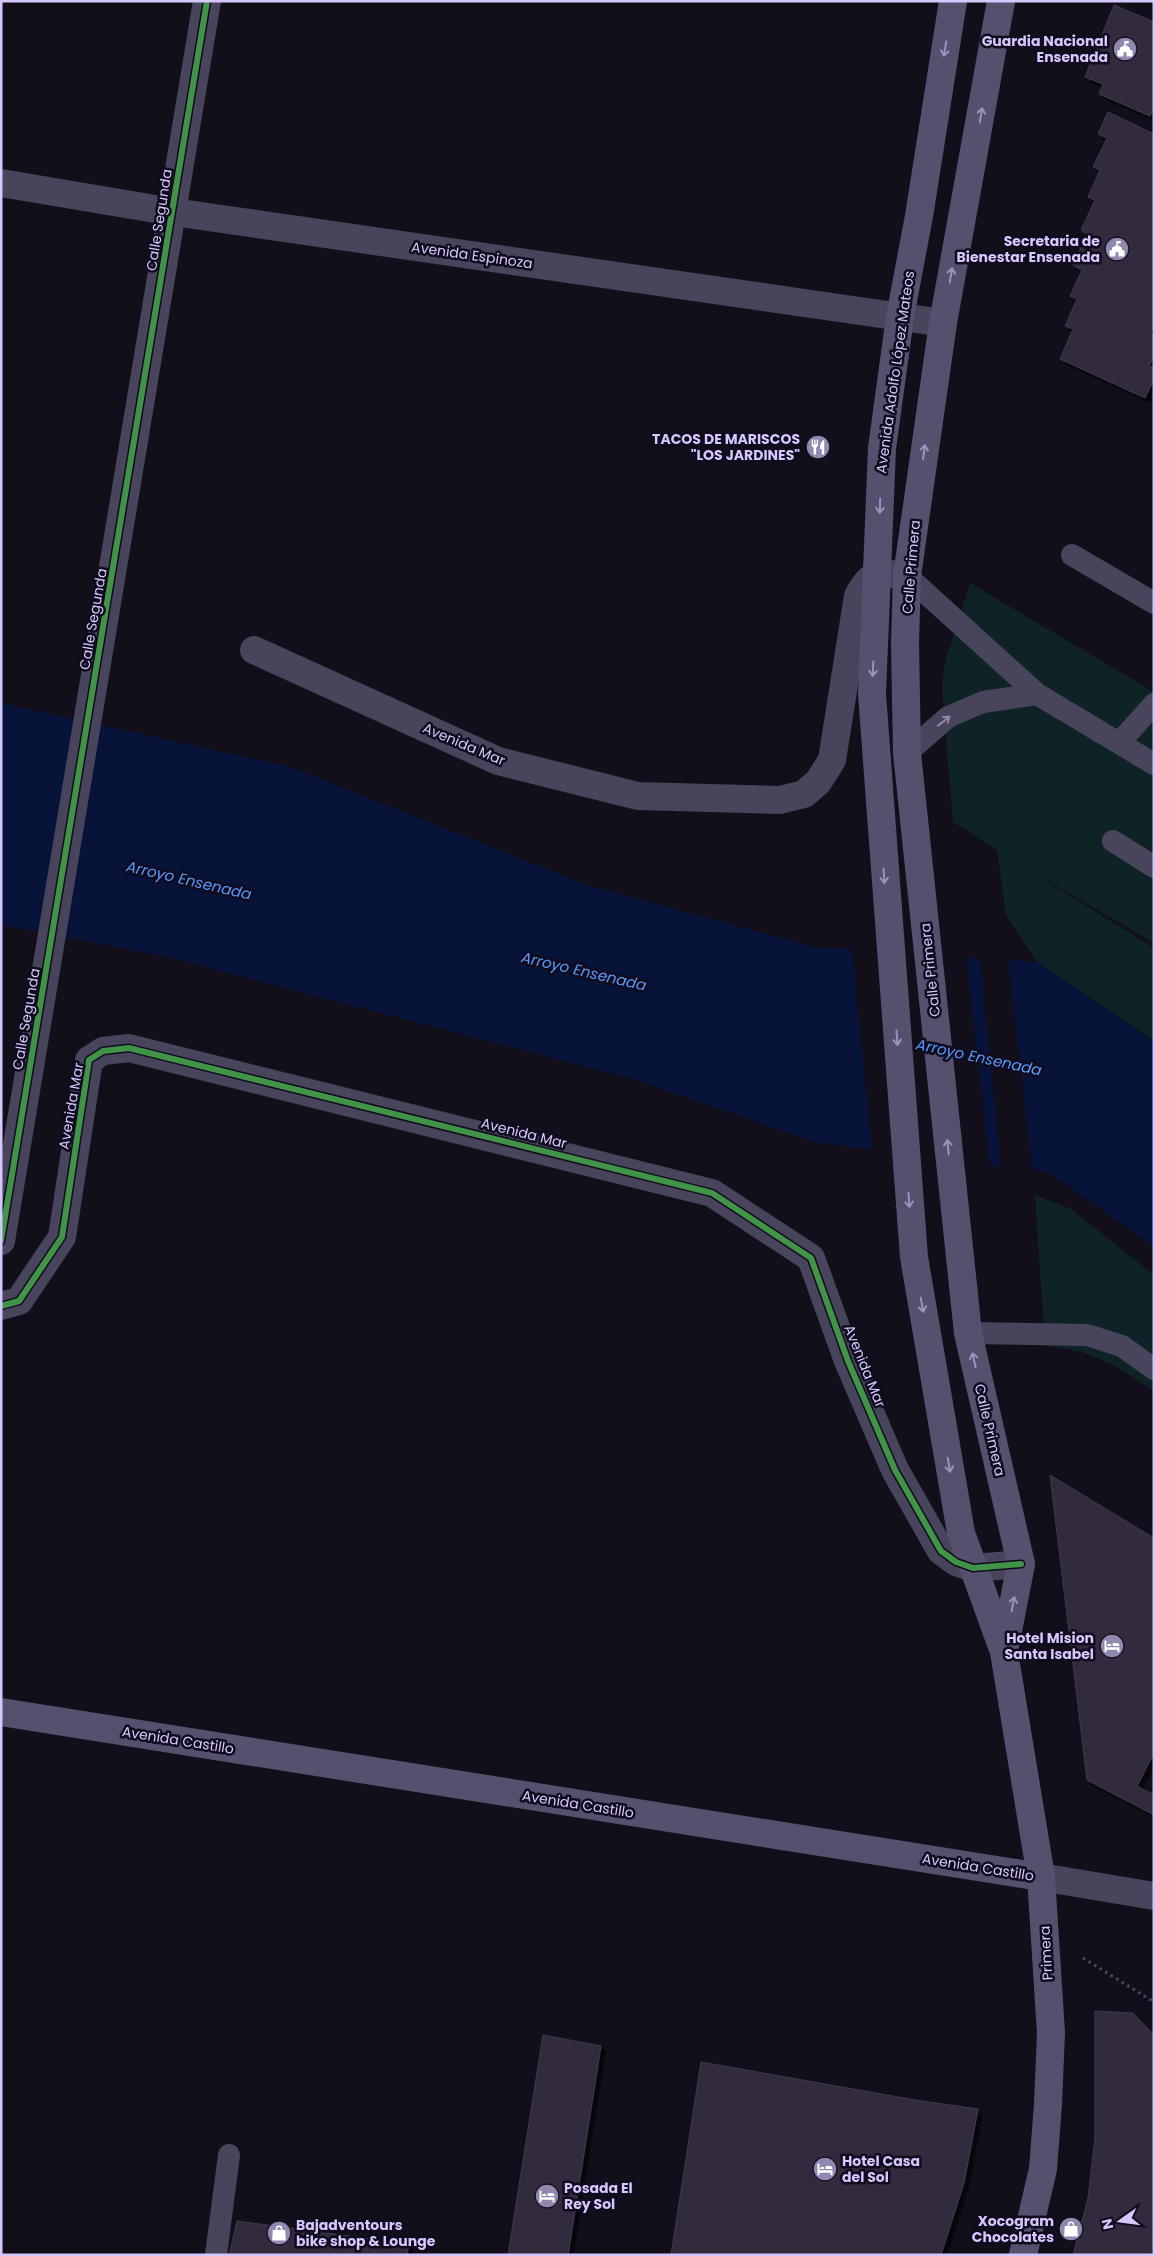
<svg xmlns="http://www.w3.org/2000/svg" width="1155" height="2256" viewBox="0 0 1155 2256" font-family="Poppins,sans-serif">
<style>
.green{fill:#0f2327}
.water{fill:#081339}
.pier{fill:#120f1a}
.building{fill:#312c3d;stroke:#40394f;filter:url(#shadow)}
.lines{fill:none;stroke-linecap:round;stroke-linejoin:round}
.path{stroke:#424d5c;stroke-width:3;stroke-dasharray:2.5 4;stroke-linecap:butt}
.lane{stroke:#48445b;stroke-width:22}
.street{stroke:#48445b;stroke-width:28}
.secondary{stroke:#55506e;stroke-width:28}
.cycleway-casing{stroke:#110b1e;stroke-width:9}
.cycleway{stroke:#419447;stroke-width:6}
.oneway{stroke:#9c92be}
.oneway2{stroke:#8f86ad}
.labels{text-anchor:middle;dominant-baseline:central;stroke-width:5;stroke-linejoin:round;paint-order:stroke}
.poi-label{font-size:14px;font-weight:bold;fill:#d6c8ff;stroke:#110b1e;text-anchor:end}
.street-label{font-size:14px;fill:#d6c8ff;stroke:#110b1e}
.water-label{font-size:15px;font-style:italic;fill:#569cff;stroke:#110b1e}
</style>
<defs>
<filter id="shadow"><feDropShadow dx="4.5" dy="4.5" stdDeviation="0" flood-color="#0009"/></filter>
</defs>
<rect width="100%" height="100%" fill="#120f1a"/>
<path class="green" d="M970,583l184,109v251l-128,-75 128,80v92l-117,-78 -31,-47 -9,-65 -44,-28 -11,-134 3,-26z
M1035,1195l36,14 83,66v116c-38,-26 -62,-41 -109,-45z"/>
<path class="water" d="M1,703l290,64 296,118 227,62 223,15 117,79v206l-105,-74 -234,-31 -182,-63 -470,-123 -162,-31z"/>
<path class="pier" d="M852,947l114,8 24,212 -118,-16z
M980,956l28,1 24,212 17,4 105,74v3l-106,-75 -47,-7z"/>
<path class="building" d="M1114,5l40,17v85l-4,9 -51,-22 4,-10 -18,-7z
M1108,112l46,22v192l-4,8 4,2v20l-5,10 5,2v11l-9,19 -85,-39 13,-30 -8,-3 12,-27 -7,-3 12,-26 -9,-5 14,-31 -6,-4 14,-30 -7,-3 12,-27 -7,-3 14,-29 -9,-4z
M1050,1475l104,63v215l-17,33 17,9v20l-67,-35z
M1095,2011l38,2 21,22v207l-4,13h-77l15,-57 7,-60z
M543,2035l58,11 -33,209h-60z
M701,2062l214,38 63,9 -14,74 -23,72h-270z
M237,2221l172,23 -2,11h-178z"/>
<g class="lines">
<path class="path" d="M1083,1958l71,44"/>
<path class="lane" d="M1072,555l82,48
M907,576l130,118 117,70
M1119,743l35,-39
M907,753l41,-36 35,-15 54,-8
M1113,841l41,26
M968,1333l119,2 35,11 32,23
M216,2255l13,-100"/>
<path class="street" d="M1,183l172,29 770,111
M254,650l244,111 140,35 142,4 24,-6 14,-12 14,-22 26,-164c14,-27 22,-23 49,-20
M1,1241l206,-1240
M1,1306l18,-5 43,-64 27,-177 14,-9 26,-3 583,145 99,65 37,103 47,109 46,81 15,11 17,6 48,-4
M1041,1877l113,19"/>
<path class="secondary" d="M953,1l-34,215 -19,101 -18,131 -10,246 42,563 47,276 43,119 37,225 10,156 -3,71 -5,65 -20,86
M1001,1l-58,322 -36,253 -2,67 2,110 61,580 53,231 -17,87
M1,1712l1040,165"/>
<g class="cycleway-casing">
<path id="cycleway" d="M1,1241l206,-1240
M1,1306l18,-5 43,-64 27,-177 14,-9 26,-3 583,145 99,65 37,103 47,109 46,81 15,11 17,6 48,-4"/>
</g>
<use href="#cycleway" class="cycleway"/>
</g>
<defs><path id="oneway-shaft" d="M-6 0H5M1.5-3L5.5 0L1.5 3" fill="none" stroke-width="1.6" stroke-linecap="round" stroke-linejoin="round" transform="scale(1.25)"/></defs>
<g class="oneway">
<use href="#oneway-shaft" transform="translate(945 49) rotate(99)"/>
<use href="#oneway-shaft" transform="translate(981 115) rotate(-80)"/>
<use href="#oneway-shaft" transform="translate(951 275) rotate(-80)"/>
<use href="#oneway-shaft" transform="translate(924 452) rotate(-82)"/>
<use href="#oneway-shaft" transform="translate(880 506) rotate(92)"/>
<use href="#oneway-shaft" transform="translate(873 669) rotate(92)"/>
<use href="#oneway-shaft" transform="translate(884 876) rotate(86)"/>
<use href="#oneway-shaft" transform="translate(897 1038) rotate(86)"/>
<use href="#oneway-shaft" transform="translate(948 1147) rotate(-96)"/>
<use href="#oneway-shaft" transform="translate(909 1200) rotate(86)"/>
<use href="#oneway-shaft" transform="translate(922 1305) rotate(80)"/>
<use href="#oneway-shaft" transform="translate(974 1360) rotate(-103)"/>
<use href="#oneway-shaft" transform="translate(949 1465) rotate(80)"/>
<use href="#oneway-shaft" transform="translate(1013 1604) rotate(-79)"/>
</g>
<use class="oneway2" href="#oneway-shaft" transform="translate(944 721) rotate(-38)"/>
<defs>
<g id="civic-disc" transform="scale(1.25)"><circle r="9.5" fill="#9187af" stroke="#110b1e"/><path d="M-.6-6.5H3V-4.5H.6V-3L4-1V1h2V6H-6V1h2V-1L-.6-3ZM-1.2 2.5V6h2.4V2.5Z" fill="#fff"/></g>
<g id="restaurant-disc" transform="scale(1.25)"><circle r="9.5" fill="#9187af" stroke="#110b1e"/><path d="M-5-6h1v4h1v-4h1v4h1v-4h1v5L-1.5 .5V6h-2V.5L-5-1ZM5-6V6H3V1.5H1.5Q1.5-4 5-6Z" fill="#fff"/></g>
<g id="hotel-disc" transform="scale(1.25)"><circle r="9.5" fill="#9187af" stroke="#110b1e"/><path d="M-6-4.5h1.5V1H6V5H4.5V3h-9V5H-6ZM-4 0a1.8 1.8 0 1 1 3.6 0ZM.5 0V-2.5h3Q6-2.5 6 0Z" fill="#fff"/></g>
<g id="shop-disc" transform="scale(1.25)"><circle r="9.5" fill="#9187af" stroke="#110b1e"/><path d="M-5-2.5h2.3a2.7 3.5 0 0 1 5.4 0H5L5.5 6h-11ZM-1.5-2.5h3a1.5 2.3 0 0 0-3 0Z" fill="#fff"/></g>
</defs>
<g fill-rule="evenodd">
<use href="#civic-disc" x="1125" y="49"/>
<use href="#civic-disc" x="1117" y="249"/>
<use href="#restaurant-disc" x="818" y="447"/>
<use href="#hotel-disc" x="1112" y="1646"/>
<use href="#hotel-disc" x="825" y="2169"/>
<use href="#hotel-disc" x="547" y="2196"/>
<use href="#shop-disc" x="1071" y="2229"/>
<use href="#shop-disc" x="279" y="2233"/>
</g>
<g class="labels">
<g class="poi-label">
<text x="1108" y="41">Guardia Nacional<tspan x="1108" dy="16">Ensenada</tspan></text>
<text x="1100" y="241">Secretaria de<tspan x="1100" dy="16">Bienestar Ensenada</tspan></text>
<text x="800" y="439">TACOS DE MARISCOS<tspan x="800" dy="16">"LOS JARDINES"</tspan></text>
<text x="1094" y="1638">Hotel Mision<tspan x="1094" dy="16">Santa Isabel</tspan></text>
<text x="842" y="2161" text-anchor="start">Hotel Casa<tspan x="842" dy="16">del Sol</tspan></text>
<text x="564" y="2188" text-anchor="start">Posada El<tspan x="564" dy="16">Rey Sol</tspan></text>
<text x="1054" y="2221">Xocogram<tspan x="1054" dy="16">Chocolates</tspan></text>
<text x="296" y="2225" text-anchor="start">Bajadventours<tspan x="296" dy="16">bike shop &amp; Lounge</tspan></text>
</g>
<g class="street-label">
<text transform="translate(159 220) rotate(-81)">Calle Segunda</text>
<text transform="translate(472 255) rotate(8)">Avenida Espinoza</text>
<text transform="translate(895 372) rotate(-82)">Avenida Adolfo López Mateos</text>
<text transform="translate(911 567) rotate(-85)">Calle Primera</text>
<text transform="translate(93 619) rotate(-80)">Calle Segunda</text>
<text transform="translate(464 744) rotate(23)">Avenida Mar</text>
<text transform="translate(930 970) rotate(-96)">Calle Primera</text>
<text transform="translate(26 1019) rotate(-80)">Calle Segunda</text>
<text transform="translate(71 1106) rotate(-80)">Avenida Mar</text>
<text transform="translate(524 1133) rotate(14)">Avenida Mar</text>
<text transform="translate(865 1366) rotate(68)">Avenida Mar</text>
<text transform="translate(990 1430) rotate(77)">Calle Primera</text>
<text transform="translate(178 1740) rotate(9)">Avenida Castillo</text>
<text transform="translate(578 1804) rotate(9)">Avenida Castillo</text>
<text transform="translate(978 1867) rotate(9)">Avenida Castillo</text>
<text transform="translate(1046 1953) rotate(-93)">Primera</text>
</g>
<g class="water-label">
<text transform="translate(189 880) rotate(13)">Arroyo Ensenada</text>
<text transform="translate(584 971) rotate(13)">Arroyo Ensenada</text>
<text transform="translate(979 1057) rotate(12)">Arroyo Ensenada</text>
</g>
</g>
<rect width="1155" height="2256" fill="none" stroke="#d6c8ff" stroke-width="5"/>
<g transform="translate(1120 2221) rotate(256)" stroke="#110b1e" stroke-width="4" paint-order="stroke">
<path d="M0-4L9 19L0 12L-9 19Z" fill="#d6c8ff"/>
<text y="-8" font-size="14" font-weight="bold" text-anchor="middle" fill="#d6c8ff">N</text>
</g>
</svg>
